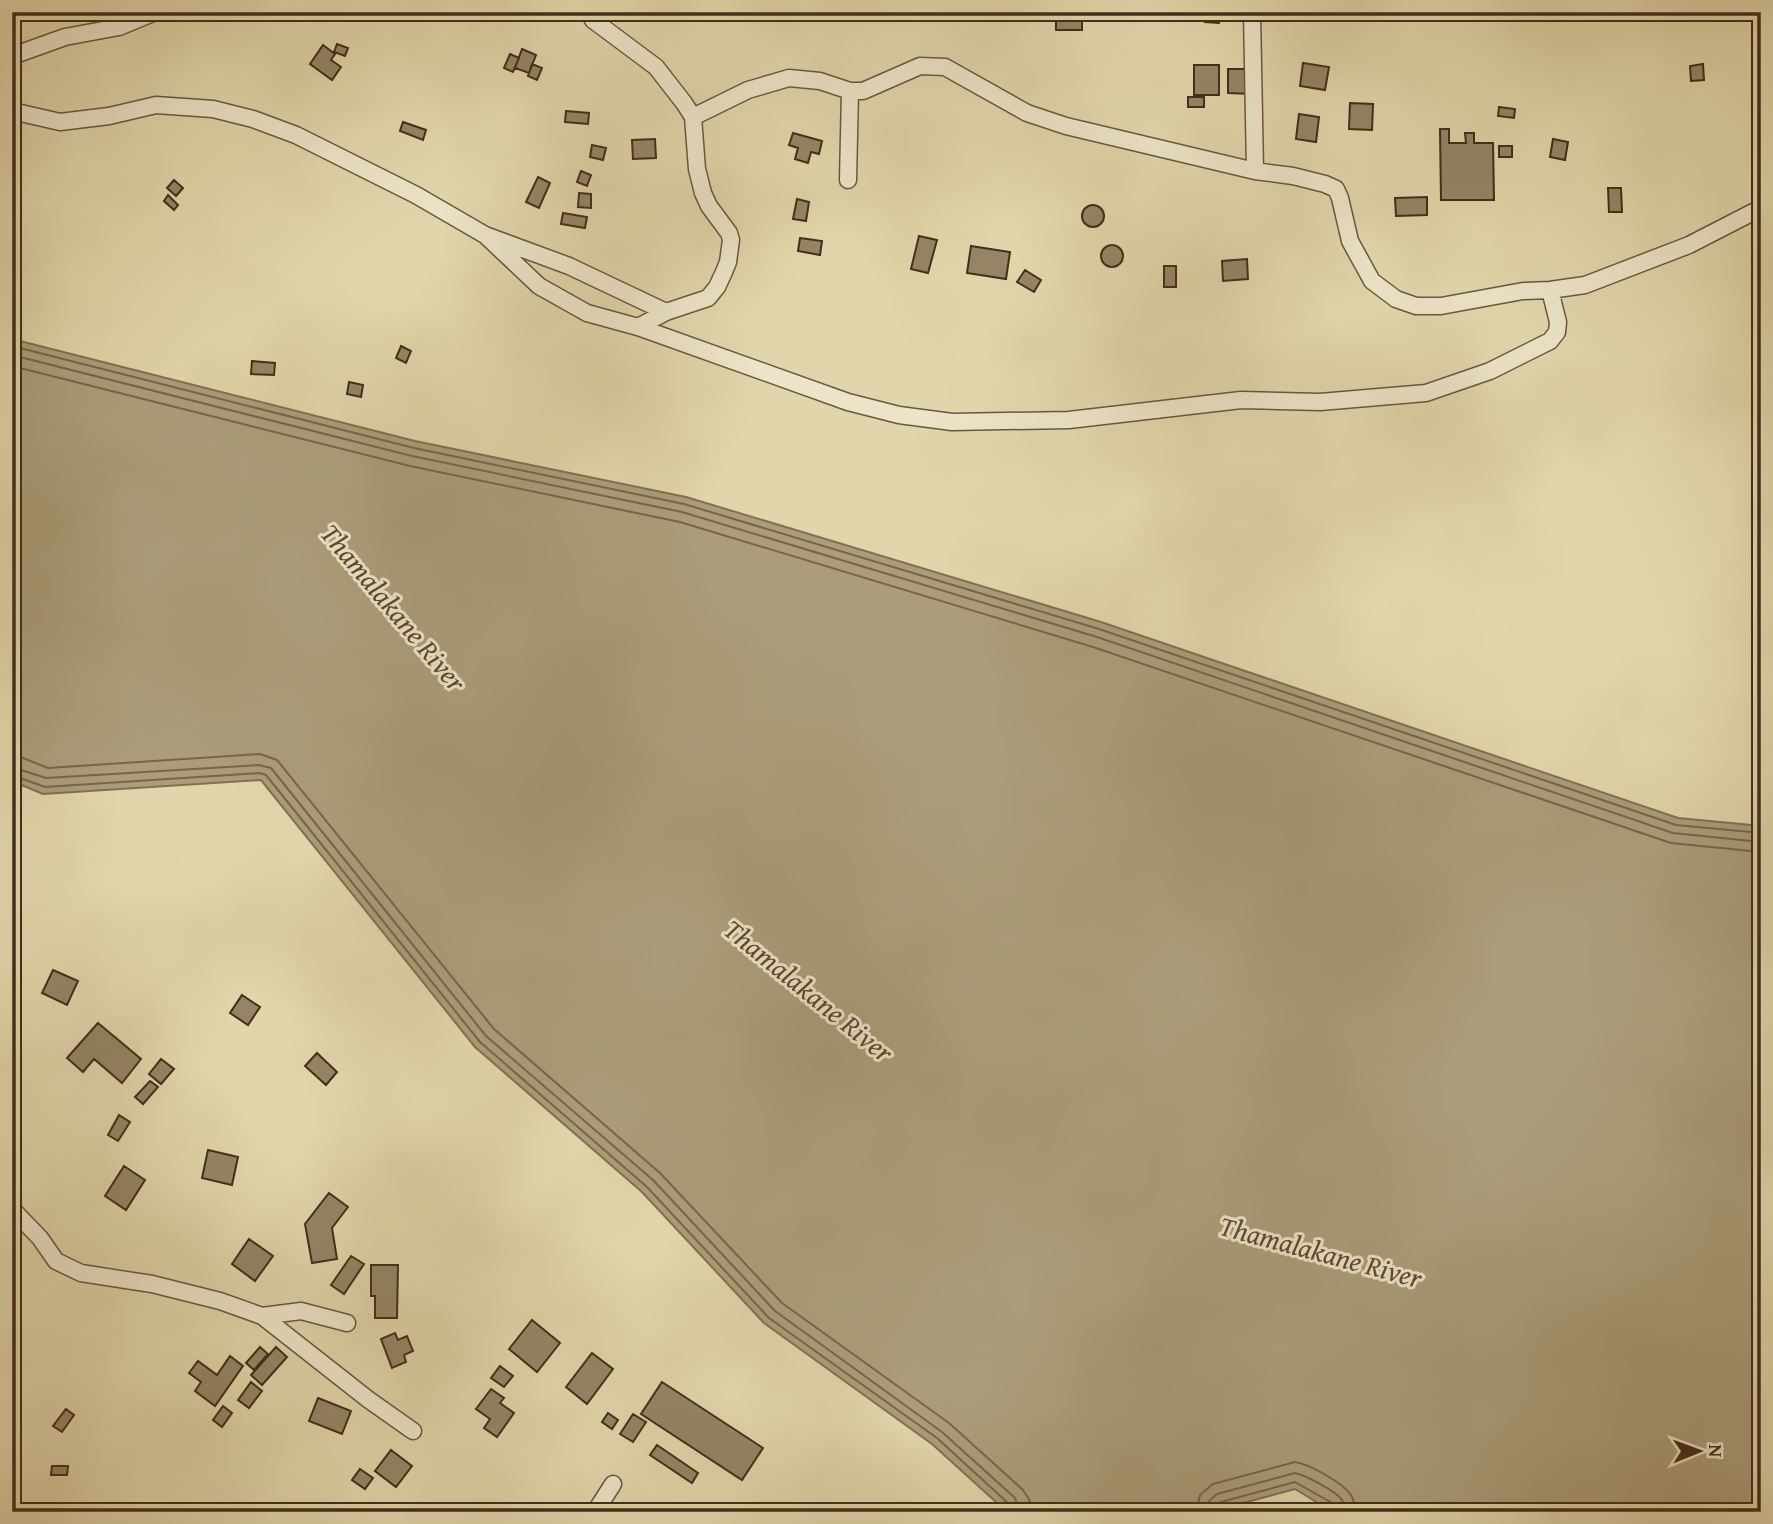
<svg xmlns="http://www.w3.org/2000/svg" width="1773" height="1524" viewBox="0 0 1773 1524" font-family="'Gentium Book Plus',serif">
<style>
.water{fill:#ab9d7a;stroke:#817054;stroke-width:2}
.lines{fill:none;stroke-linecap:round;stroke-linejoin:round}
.shore{stroke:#77654a;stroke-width:2}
.building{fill:#958566;stroke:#432d1b;stroke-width:2}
.minor-casing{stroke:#6a573f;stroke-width:19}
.minor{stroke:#ece4c8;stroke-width:16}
.labels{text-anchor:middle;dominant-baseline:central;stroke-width:6;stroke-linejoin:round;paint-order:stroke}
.water-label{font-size:28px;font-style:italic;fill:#5d4933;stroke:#ece4c8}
</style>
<rect width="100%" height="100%" fill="#e1d6ab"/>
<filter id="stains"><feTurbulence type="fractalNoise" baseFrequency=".00286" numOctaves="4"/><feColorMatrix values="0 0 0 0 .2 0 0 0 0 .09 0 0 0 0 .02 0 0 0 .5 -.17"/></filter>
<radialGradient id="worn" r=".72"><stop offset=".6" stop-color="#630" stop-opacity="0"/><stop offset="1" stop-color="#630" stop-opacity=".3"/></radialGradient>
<path class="water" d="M12,339l403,102 271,56 415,125 577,196 83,8v686h-428l-38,-23 -85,23h-203l-75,-68 -168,-121 -122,-131 -167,-145 -214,-267 -218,14 -31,-13z"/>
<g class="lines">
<path class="shore" d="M12,346l402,102 270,56 415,125 577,196 85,8
M12,355l400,101 270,56 415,125 576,196 88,9
M12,366l398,100 270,56 413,125 578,196 90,9
M12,756l11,2 25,10 212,-14 17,6 217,269 166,144 122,130 167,120 74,67 6,9 2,13
M12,767l34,11 213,-13 12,3 215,268 167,144 122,131 167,121 73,66 5,14
M12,775l33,12 215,-14 6,2 214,267 167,145 122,131 168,120 72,66 2,8
M1196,1512l4,-17 13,-11 82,-22c14,2 48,21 56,33 3,5 4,10 4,17
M1207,1512l2,-11 8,-7 78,-21c10,2 41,18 47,27 3,5 2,7 3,12
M1215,1512l2,-7 4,-3 74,-20 37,21 4,9"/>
</g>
<path class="building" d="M1056,13h26v17h-26z
M1206,15l14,1 -1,7 -14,-1z
M337,44l11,4 -3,8 -11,-4z
M323,45l12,9 -4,6 10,7 -9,13 -22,-16z
M522,49l14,6 -7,18 -14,-5z
M510,54l9,4 -6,14 -9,-4z
M1303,63l26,4 -4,23 -25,-4z
M532,64l10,4 -5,12 -9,-4z
M1703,64l1,16 -13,1 -1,-15z
M1194,65h25v30h-25z
M1228,69h23v25l-23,-1z
M1188,97h16v10h-16z
M1350,103l23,1 -1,26 -23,-1z
M1499,107l16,2 -1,9 -16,-2z
M566,111l23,2 -1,11 -23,-2z
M1299,114l20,3 -3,25 -20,-3z
M403,122l23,8 -3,10 -23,-9z
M1440,129h9v14h17l-1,-10h9v10h19l1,57h-53z
M793,133l29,8 -3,13 -8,-2 -3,11 -13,-4 3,-11 -9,-3z
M655,139l1,19 -23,1 -1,-19z
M1553,139l15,3 -3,18 -15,-3z
M592,145l14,3 -3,12 -13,-3z
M1499,146h13v11h-13z
M581,171l10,4 -4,11 -10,-4z
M538,177l12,6 -11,25 -13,-6z
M174,180l9,8 -7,8 -9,-8z
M1608,188h13l1,24h-13z
M579,193l12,1v14l-13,-1z
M168,195l10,10 -4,5 -10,-9z
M1427,197v18l-31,1 -1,-18z
M797,199l12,3 -3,19 -13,-2z
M1082 216a11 11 0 1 1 22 0a11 11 0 1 1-22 0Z
M563,213l24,4 -2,11 -24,-4z
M919,236l18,4 -9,33 -17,-4z
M800,238l22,3 -2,14 -22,-4z
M1101 256a11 11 0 1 1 22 0a11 11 0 1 1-22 0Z
M971,246l39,6 -4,27 -39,-6z
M1247,259l1,20 -25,2 -1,-20z
M1164,266h12v21h-12z
M1025,270l16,10 -7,12 -17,-10z
M401,346l10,5 -5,12 -10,-5z
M252,361l23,2 -1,12 -23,-1z
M349,382l14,3 -2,12 -14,-3z
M53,970l25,11 -11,24 -25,-12z
M242,995l18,12 -12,18 -18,-12z
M98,1023l43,36 -19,24 -28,-24 -11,13 -16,-14z
M317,1053l20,19 -11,13 -21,-19z
M161,1059l13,10 -13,15 -12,-10z
M150,1081l8,6 -15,17 -8,-7z
M119,1115l11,7 -12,19 -10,-6z
M208,1150l30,7 -6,28 -30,-7z
M124,1166l21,14 -19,30 -21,-14z
M329,1193l19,14 -16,21 5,31 -25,4 -7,-39z
M249,1239l24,17 -18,25 -23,-17z
M351,1256l13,8 -20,30 -13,-9z
M371,1265h27l-1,53h-22v-22h-4z
M532,1320l28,23 -23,29 -28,-23z
M395,1333l3,7 9,-4 6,15 -9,4 2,7 -14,6 -11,-29z
M260,1347l8,7 -14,16 -8,-7z
M276,1347l11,10 -25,28 -11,-10z
M592,1353l21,16 -26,35 -21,-17z
M230,1356l13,10 -28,40 -20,-15 6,-9 -12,-9 9,-12 19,14z
M500,1366l13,10 -9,11 -13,-9z
M251,1382l11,9 -13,17 -11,-8z
M662,1382l101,66 -21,32 -101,-66z
M491,1389l13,9 -4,5 14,10 -17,24 -13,-9 6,-9 -14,-10z
M318,1398l33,13 -9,23 -33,-13z
M223,1406l9,7 -10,14 -9,-7z
M66,1409l8,6 -12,17 -9,-6z
M608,1413l10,7 -6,9 -10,-7z
M633,1414l13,8 -13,20 -13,-8z
M657,1445l41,28 -6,10 -42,-28z
M391,1450l21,16 -16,21 -21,-16z
M52,1466h16l-1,9h-16z
M360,1469l13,9 -8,11 -13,-9z"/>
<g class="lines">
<g class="minor-casing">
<path id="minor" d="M589,12l4,8 63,47 28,36 9,14 4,52 6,24 6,13 20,27 2,7 -3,22 -4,10 -7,15 -9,11 -42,14 -28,15
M1252,12l3,159
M12,56l53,-19 54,-10 36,-15
M12,111l48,11 49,-6 47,-11 57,4 40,10 43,16 120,60 69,40 84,31 97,46
M693,117l55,-27 41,-12 31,3 30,10h13l57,-25 25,1 82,46 39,13 189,45 38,5 32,8 11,5 4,9 10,43 22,40 24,18 20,7h25l82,-15 27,-1 35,-5 104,-40 72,-37
M848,180l2,-89
M485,235l54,51 48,27 51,14 210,75 51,13 53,7 117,-2 172,-20 79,2 106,-9 64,-22 60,-30 7,-9 1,-10 -8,-32
M12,1209l28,29 16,23 25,12 71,11 68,17 42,15 107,84 44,31
M262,1316l39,-5 46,12
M595,1512l18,-28"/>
</g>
<use href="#minor" class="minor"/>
</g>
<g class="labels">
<g class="water-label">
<text transform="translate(394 607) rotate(50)">Thamalakane River</text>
<text transform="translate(809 990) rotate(39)">Thamalakane River</text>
<text transform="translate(1321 1251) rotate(15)">Thamalakane River</text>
</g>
</g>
<rect width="1773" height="1524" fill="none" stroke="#e1d6ab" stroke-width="42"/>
<rect x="14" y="14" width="1745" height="1496" fill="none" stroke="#432d1b" stroke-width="3.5"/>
<rect x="21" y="21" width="1731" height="1482" fill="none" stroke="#432d1b" stroke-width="2"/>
<g transform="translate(1699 1451) rotate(89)" stroke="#ece4c8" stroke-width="5" paint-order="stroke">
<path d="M0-5L12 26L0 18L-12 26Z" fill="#432d1b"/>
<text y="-10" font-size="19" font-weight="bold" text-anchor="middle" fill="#432d1b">N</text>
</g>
<rect width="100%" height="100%" filter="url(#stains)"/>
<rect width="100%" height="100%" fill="url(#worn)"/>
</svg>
